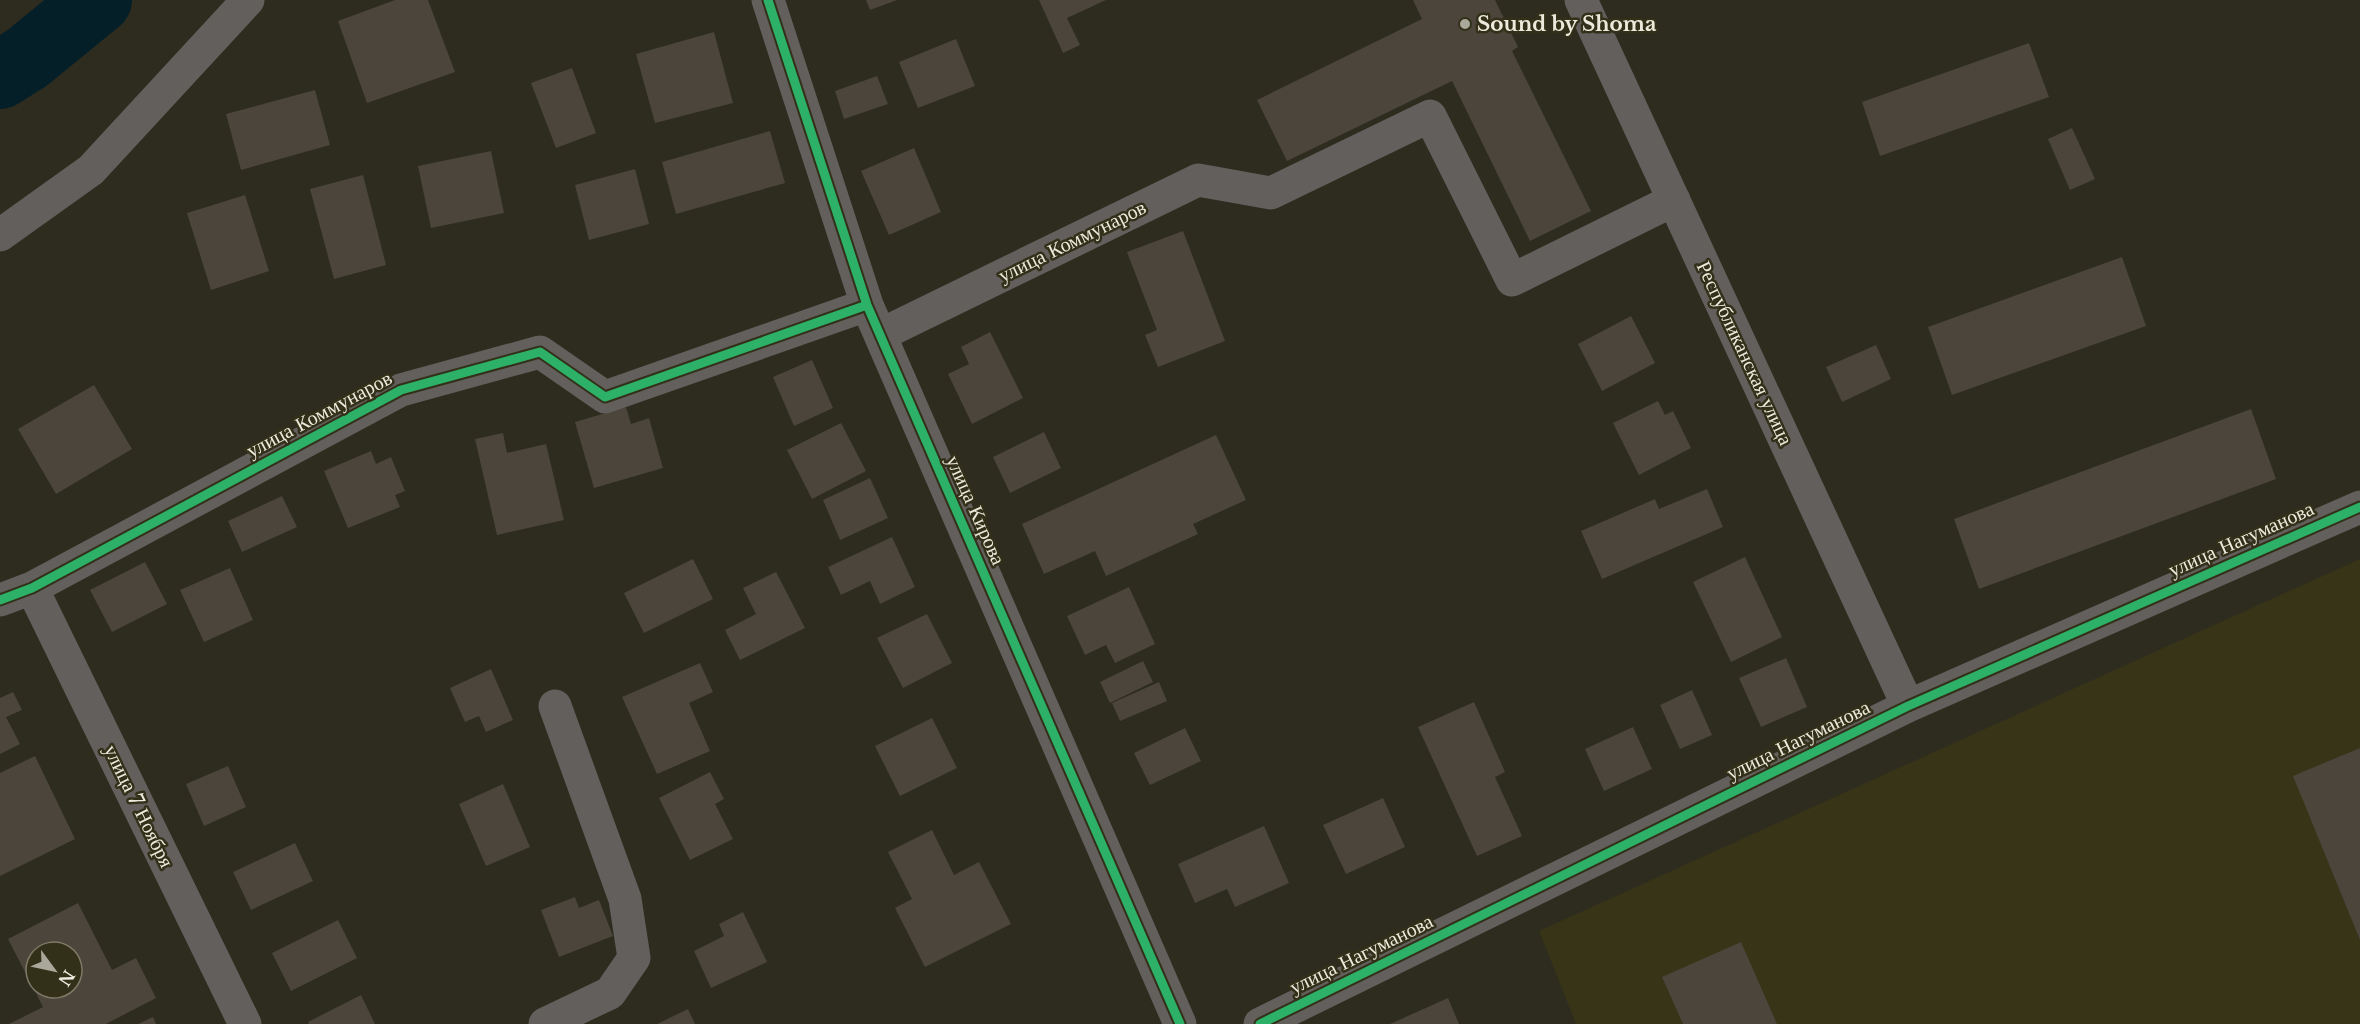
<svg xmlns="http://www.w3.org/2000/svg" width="2360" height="1024" viewBox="0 0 2360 1024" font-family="'Libre Baskerville',serif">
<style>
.built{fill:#383418}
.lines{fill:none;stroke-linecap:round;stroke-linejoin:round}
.river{stroke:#051f29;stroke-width:68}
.building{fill:#4b453b;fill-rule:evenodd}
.minor{stroke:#625f5c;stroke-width:33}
.cycleway-casing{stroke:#333019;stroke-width:13}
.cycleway{stroke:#2db169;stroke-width:9}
.poi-dot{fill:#a9a89a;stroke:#333019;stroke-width:2}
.labels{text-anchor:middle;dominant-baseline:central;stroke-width:5;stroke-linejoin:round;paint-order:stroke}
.poi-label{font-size:20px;font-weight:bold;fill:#eceadc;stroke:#333019;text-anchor:start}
.street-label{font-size:20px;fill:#eceadc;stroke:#333019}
</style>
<rect width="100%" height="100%" fill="#2d2c1f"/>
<path class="built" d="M2360,559v465h-784l-37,-93z"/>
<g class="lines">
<path class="river" d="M0,75l27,-17 71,-58"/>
</g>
<path class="building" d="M395,0h33l27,72 -88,31 -29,-82z
M866,0h31l-27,10z
M1039,0h67l-39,18 13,27 -17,8z
M1413,0h82l23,47 -6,4 79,160 -61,30 -78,-160 -165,80 -30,-61 165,-81z
M714,32l19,71 -78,20 -19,-69z
M956,39l19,47 -57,22 -19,-46z
M2029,43l20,54 -169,59 -18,-54z
M572,68l24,65 -40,15 -25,-65z
M877,76l11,28 -44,15 -9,-28z
M315,90l15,55 -89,25 -15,-56z
M2072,128l23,51 -25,11 -22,-51z
M770,131l15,52 -109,31 -14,-52z
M914,148l27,64 -52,23 -28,-64z
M491,151l13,62 -73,15 -13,-62z
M635,169l14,55 -60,16 -14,-55z
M363,175l23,90 -52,14 -24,-90z
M245,195l24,76 -58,19 -24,-77z
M1183,231l42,110 -67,26 -13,-32 12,-5 -30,-78z
M2122,257l24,69 -194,69 -24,-68z
M1631,316l24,47 -53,28 -24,-47z
M990,332l33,66 -51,26 -24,-50 21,-10 -8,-17z
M1876,345l15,34 -49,23 -16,-35z
M812,360l21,48 -39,18 -21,-49z
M94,385l38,64 -76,45 -38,-65z
M1658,401l7,14 8,-4 18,37 -52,27 -26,-52z
M626,407l5,17 18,-6 14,50 -69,20 -19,-66z
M2251,409l25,70 -297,110 -25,-70z
M841,423l25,48 -54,28 -25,-49z
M1044,432l17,36 -51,25 -17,-36z
M503,433l4,20 39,-9 18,76 -67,15 -22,-96z
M1216,435l30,65 -53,24 5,10 -92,42 -11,-25 -51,23 -22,-50z
M371,451l5,13 15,-7 14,34 -10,4 5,12 -52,21 -24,-57z
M870,478l18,40 -48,22 -17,-40z
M1707,489l16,38 -121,52 -21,-48 74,-32 4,10z
M282,496l15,31 -55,25 -14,-31z
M892,537l23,50 -35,17 -10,-23 -29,14 -13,-28z
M1745,557l37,80 -51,25 -38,-80z
M693,559l20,40 -69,34 -20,-40z
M145,562l22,42 -55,28 -22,-42z
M230,568l23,52 -49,22 -24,-52z
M776,572l29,56 -65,32 -15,-30 31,-16 -13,-26z
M1129,587l26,57 -40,19 -9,-18 -21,10 -18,-39z
M927,614l25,49 -49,25 -26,-50z
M1786,658l21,49 -46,20 -22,-49z
M1143,661l10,21 -43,21 -10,-21z
M700,663l13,29 -24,11 21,48 -53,23 -35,-77z
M491,669l22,51 -27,12 -7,-16 -14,6 -15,-34z
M1159,682l8,19 -47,20 -8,-18z
M1692,690l20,45 -32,14 -20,-44z
M13,692l9,18 -16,7 14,27 -20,10v-56z
M1474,702l31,70 -10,5 27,59 -45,20 -59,-129z
M932,718l25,50 -57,28 -25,-50z
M1633,727l19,42 -48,22 -19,-42z
M1185,728l16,33 -51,24 -16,-32z
M2360,748v192l-67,-164z
M35,756l40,83 -75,37v-103z
M228,766l18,41 -42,19 -18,-42z
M710,772l14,27 -9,5 18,35 -43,21 -31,-62z
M503,784l27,63 -44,19 -27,-62z
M1383,798l22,49 -59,27 -23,-49z
M1264,826l25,57 -54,24 -8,-18 -32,14 -17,-39z
M932,830l22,45 25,-13 32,62 -86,43 -30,-59 17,-9 -24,-47z
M295,843l18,38 -62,29 -18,-38z
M575,897l4,11 20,-8 14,36 -54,21 -18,-47z
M78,903l34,67 24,-12 20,40 -50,26h-97l34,-17 -35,-68zM36,952h36v36h-36z
M743,912l24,50 -56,26 -17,-37 30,-15 -5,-12z
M338,920l19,38 -66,33 -19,-38z
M1741,942l36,82h-94l-21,-47z
M361,995l14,29h-66l-1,-2z
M1448,998l11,26h-69z
M688,1009l7,15h-38z
M153,1017l3,7h-18z"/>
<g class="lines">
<path class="minor" d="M768,0l99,305 313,719
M1581,0l327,706
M0,235l91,-65 157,-170
M880,335l318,-155 73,13 159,-77 82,164 162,-80
M32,588l213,436
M0,600l32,-12 369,-198 139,-38 65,45 262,-92
M545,1024l65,-31 24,-35 -9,-59 -70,-193
M1260,1024l648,-318 452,-199"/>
<g class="cycleway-casing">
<path id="cycleway" d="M768,0l99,305 313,719
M0,600l32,-12 369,-198 139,-38 65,45 262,-92
M1260,1024l648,-318 452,-199"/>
</g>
<use href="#cycleway" class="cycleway"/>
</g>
<circle class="poi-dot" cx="1465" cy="24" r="6"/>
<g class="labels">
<g class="poi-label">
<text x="1477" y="24">Sound by Shoma</text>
</g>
<g class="street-label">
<text transform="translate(1072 241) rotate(-26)">улица Коммунаров</text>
<text transform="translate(1745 353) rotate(65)">Республиканская улица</text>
<text transform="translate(319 414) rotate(-28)">улица Коммунаров</text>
<text transform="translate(976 510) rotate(66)">улица Кирова</text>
<text transform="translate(2241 539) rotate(-24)">улица Нагуманова</text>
<text transform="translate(1798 740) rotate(-26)">улица Нагуманова</text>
<text transform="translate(139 806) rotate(64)">улица 7 Ноября</text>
<text transform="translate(1361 954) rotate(-26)">улица Нагуманова</text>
</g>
</g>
<g transform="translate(54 970) rotate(123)"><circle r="28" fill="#333019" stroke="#7d7a67" stroke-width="1.5"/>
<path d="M0-4.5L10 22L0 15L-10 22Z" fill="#a9a89a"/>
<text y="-9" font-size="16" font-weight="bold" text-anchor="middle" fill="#eceadc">N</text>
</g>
</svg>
